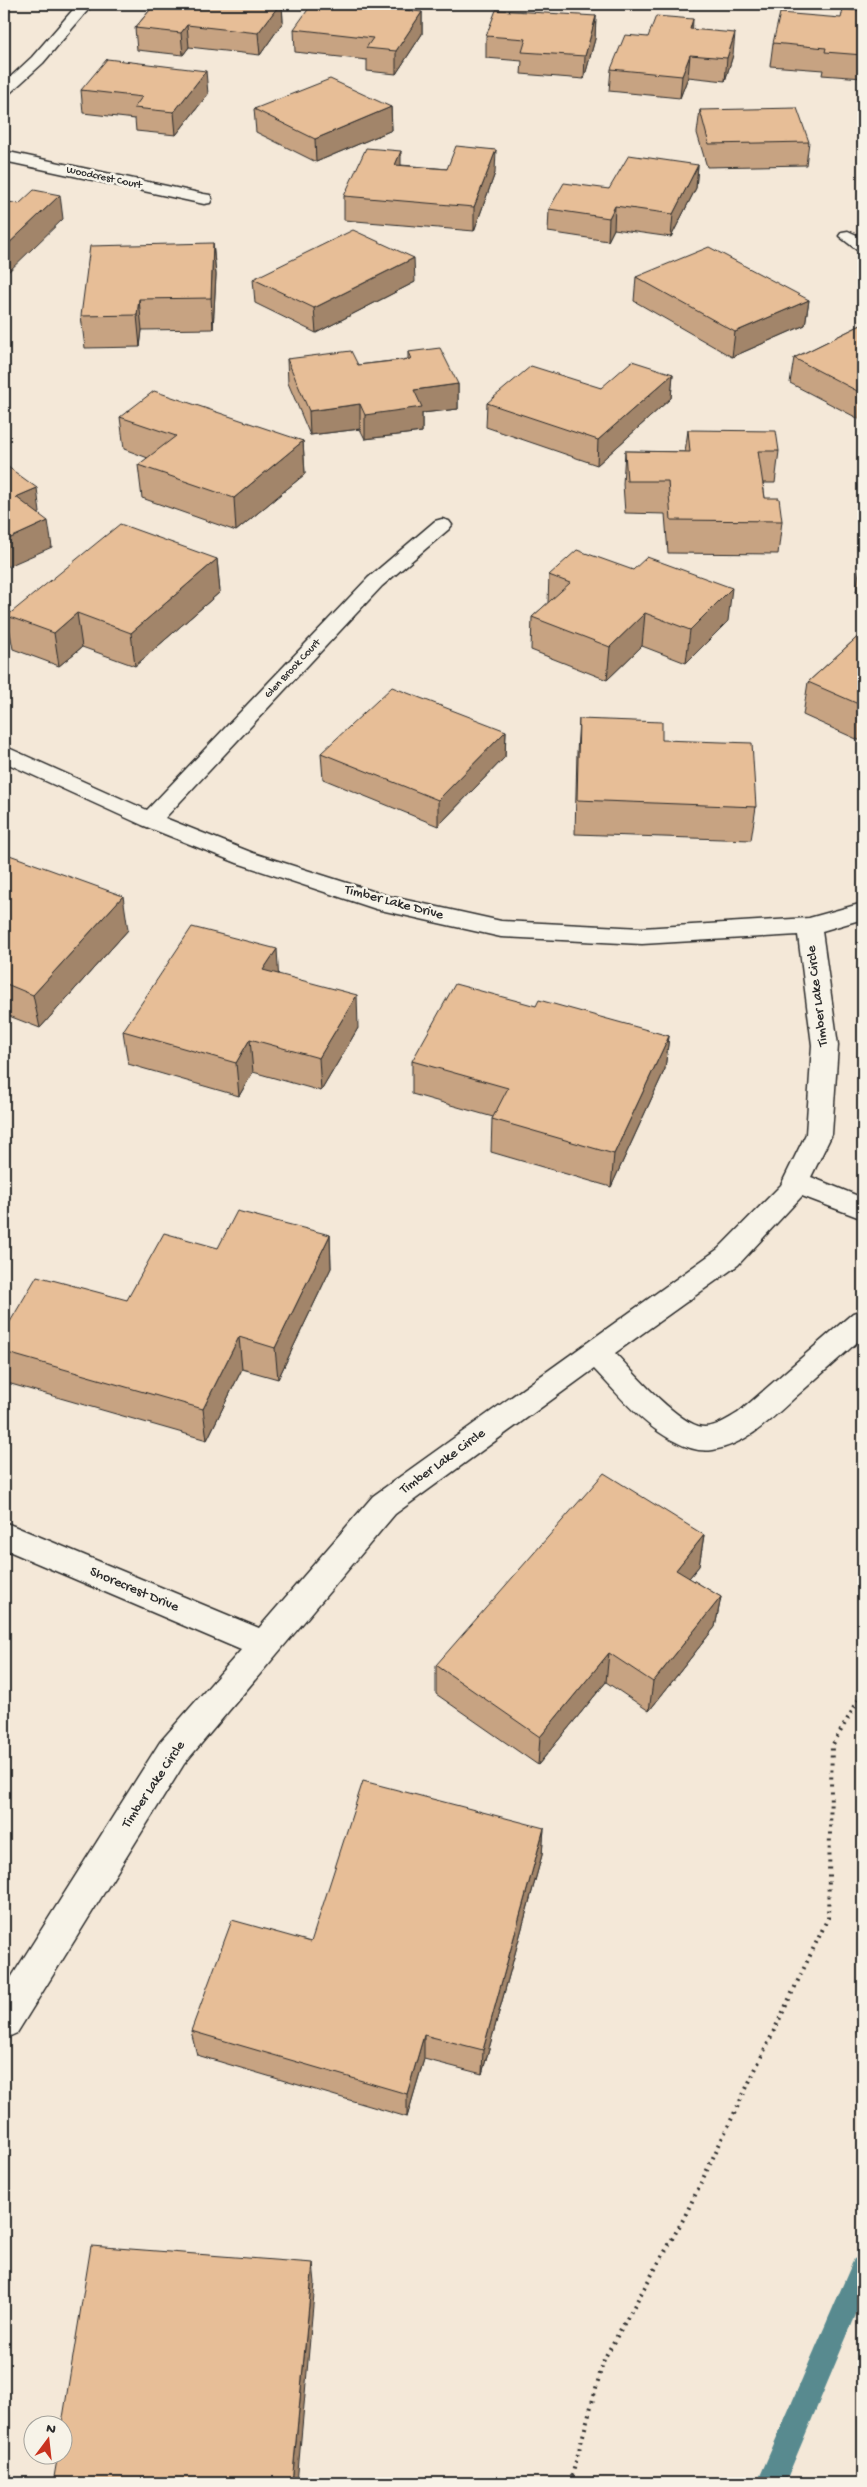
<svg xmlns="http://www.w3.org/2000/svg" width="867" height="2487" viewBox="0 0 867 2487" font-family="'Gochi Hand',sans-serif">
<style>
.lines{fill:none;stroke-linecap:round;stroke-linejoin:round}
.stream{fill:#598a8f;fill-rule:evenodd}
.minor-casing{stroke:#2b2b2b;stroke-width:3}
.path{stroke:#2b2b2b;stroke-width:4;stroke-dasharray:2 5;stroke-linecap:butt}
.minor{fill:#f7f3e8;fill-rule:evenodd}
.wall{fill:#c7a382;stroke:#2b2b2b}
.shaded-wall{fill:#a2856a;stroke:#2b2b2b}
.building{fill:#e7be97;stroke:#2b2b2b}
.labels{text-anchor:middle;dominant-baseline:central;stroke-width:5;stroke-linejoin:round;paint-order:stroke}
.far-street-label{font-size:11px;fill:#2b2b2b;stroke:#f7f3e8}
.street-label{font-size:14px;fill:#2b2b2b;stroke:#f7f3e8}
</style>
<rect width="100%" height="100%" fill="#f4e8d8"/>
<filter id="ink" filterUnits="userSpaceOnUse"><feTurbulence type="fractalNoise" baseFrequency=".02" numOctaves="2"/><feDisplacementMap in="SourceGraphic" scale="10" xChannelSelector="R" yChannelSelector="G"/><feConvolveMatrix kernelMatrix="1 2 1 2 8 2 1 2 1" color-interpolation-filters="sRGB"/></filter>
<g filter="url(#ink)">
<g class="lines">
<path class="stream" d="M863,2255v43l-78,185h-28l97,-224z"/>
<g class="minor-casing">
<path id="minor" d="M78,4h15l-50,59 -33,30 -6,2v-12l28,-26z
M4,151l200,43 6,1 2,4 -2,4 -6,1 -200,-43z
M848,231l15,7v13l-6,-1 -18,-14 3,-4z
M442,519l7,2 3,4 -3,4 -67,57 -217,232 88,35 135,43 113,25 141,7 167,-10 54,-15v16l-41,12 16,114 -6,89 -21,43 52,21v21l-61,-23 -64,69 -123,88c19,20 58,65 83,73 14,4 28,-6 40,-13l115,-100 10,-3v27c-21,19 -42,37 -63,56 -26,23 -51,51 -87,57 -13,2 -26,-2 -37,-8 -32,-15 -58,-48 -82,-73l-199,145 -211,250 -167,269 -13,6v-50l156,-247 81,-92 -237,-101v-27l255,106 114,-132 345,-247 63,-64 25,-51 6,-89 -14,-110 -156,9 -141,-7 -125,-28 -139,-46 -95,-38 -138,-63v-16l143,64 221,-232 67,-57z"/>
</g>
<path class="path" d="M570,2483l34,-124 80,-141 144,-300 4,-172 31,-54"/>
<use href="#minor" class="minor"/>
</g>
<path class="wall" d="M155,4h127l1,18 -23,33 -71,-8 -6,8 -46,-5 -2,-22z
M863,11v67l-41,-3 1,-5 -53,-4 3,-23z
M422,12v22l-26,40 -29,-3v-11l-72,-8 -1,-23z
M596,16l-1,23 -11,40 -63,-5 1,-13 -36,-3v-22z
M693,29l40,26 -8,26 -37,-4 -8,21 -71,-7 2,-22 37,-32z
M81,90l127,4 -32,41 -40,-4 -1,-12 -52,-6z
M391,107l1,23 -76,32 -60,-30 -2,-23z
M700,110l109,32 -3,23 -99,2 -10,-34z
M401,165l94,8 -21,58 -130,-11v-24z
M698,165l-2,23 -25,49 -57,-8 -6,12 -60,-9 1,-23 60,-20z
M213,243l3,32 -3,54 -71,1 -2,17 -55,1 -4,-32z
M636,277l173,23 -4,25 -73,32 -98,-56z
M253,279l162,3 -99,51 -61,-30z
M863,324v97l-73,-38 4,-25z
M408,352l50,32v25l-36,4v19l-57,7 -5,-10 -50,6 -22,-52 -1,-24 71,6 50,-6z
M673,374l-2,24 -74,67 -111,-38 1,-24 114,-15z
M120,417l183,24 2,33 -69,57 -94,-33 -4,-33 10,-7 -24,-9z
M688,430l91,21 -4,32h-12l2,15 17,23 -4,33 -110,-1 -3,-39 -40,-1 -2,-29 2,-33 60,1z
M863,557v38l-7,-3 5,-33z
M217,559l3,33 -85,74 -53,-19 -23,19 -46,-17 -6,-33z
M549,575l179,46 -42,42 -44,-17 -35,34 -76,-30 1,-33 16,-14z
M863,632v110l-60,-27 5,-33z
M579,719l83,21 94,67 -5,33 -176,-6 2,-82z
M506,731l-1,26 -67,69 -115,-47 -2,-26z
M4,853l124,77 -88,98 -36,-14z
M278,974l80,54 -37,63 -68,-19 -14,24 -111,-32 -5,-33z
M536,1006l133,30 -4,33 -54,118 -120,-35 1,-33 1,-2 -81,-23v-33z
M330,1235l1,33 -53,111 -36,-10 -35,71 -203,-58v-50l123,-32 91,-52z
M704,1535l-5,31 -10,12 32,19 -6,30 -66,84 -43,-29 -68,83 -102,-71v-29z
M544,1828l-2,27 -60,219 -58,-15 -17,58 -210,-62 -6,-24 120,-89z"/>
<path class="shaded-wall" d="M280,4h2l1,18 -23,33 -2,-22z
M422,12v22l-26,40v-23z
M596,16l-1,23 -11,40 1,-23z
M693,19l-1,22 -2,-12z
M187,25l2,22 -6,8 -2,-22z
M735,33l-2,22 -8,26 2,-23z
M690,55l-2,22 -8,21 2,-22z
M206,71l2,23 -32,41 -2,-23z
M391,107l1,23 -76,32 -1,-23z
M496,150l-1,23 -21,58v-24z
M401,151v23l-6,-9z
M698,165l-2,23 -25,49 2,-23z
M60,195l3,24 -59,57v-28z
M615,206l-1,23 -6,12 1,-23z
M213,243l3,32 -3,54 -2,-31z
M414,258l1,24 -99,51 -2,-25z
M139,299l3,31 -2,17 -3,-32z
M809,300l-4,25 -73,32 3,-25z
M673,374l-2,24 -74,67 1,-25z
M458,384v25l-36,4v19l-57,7v-24l49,-25z
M4,387l4,25 -4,1z
M360,404v25l-50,6 -1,-24z
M303,441l2,33 -69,57 -2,-33z
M37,488l3,25 -20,9 -4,-25z
M48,521l4,26 -48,21v-27z
M217,559l3,33 -85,74 -4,-33z
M732,588l-4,33 -42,42 4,-33z
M77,613l5,34 -23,19 -5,-33z
M645,613l-3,33 -35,34 3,-33z
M506,731l-1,26 -67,69v-26z
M123,896l5,34 -88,98 -7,-33z
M277,949l2,34 -16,-13z
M357,995l1,33 -37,63 -2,-33z
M669,1036l-4,33 -54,118 3,-33z
M250,1039l3,33 -14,24 -3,-33z
M330,1235l1,33 -53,111 -3,-31z
M239,1337l3,32 -35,71 -4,-31z
M704,1535l-5,31 -28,34 5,-30z
M721,1597l-6,30 -66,84 4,-29z
M609,1653l-3,29 -68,83 2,-28z
M544,1828l-2,27 -60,219 1,-24z
M424,2035v24l-17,58v-23z
M313,2263l2,20 -18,200h-5z"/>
<path class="building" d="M155,4h125l-22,29 -71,-8 -6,8 -46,-5z
M312,4h37l73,8 -26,39 -30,-3 7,-10 -79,-9z
M843,9l20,2v44l-38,-3 1,-4 -53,-5 7,-30 61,5z
M496,10l100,6 -11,40 -63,-4 4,-13 -40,-3z
M656,16l37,3 -3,10 45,4 -8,25 -37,-3 -8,21 -71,-7 14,-34 23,2z
M107,59l99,12 -32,41 -40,-4 8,-11 -61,-7z
M330,79l61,28 -76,32 -61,-30z
M797,108l12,34 -100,2 -9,-34z
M456,146l40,4 -22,57 -130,-11 22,-48 35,3 -6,14 52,4z
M629,155l69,10 -25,49 -58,-8 -6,12 -60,-9 15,-26 45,6z
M34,190l26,5 -56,53v-47l15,3z
M353,230l61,28 -100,50 -61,-29z
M213,243l-2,55 -72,1 -2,16 -56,1 9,-70z
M709,247l100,53 -74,32 -99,-55z
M863,324v70l-69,-36z
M440,348l18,36 -44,6 8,17 -57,8 -5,-11 -51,7 -22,-52 64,-8 7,14 53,-6 -3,-7z
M632,361l41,13 -75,66 -111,-37 44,-37 70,22z
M154,391l149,50 -69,57 -96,-33 38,-29 -56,-19z
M688,430l88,1 3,20h-21l7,47h14l3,23 -111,-1 -3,-39h-41l-2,-30 65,1z
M4,464l33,24 -21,9 32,24 -44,20z
M120,524l97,35 -86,74 -54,-20 -23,20 -47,-17z
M577,550l56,20 14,-13 85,31 -42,42 -45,-17 -35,34 -78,-30 38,-34 -21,-8z
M863,632v74l-55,-24z
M392,687l114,44 -68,69 -117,-47z
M579,719l83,3v18l90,3 4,64 -179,-7z
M4,853l119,43 -90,99 -29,-12z
M192,927l85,22 -14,21 94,25 -38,63 -69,-19 -14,24 -113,-32z
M455,984l81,22 3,-6 130,36 -55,118 -122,-35 16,-31 -96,-27z
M237,1211l93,24 -55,113 -36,-11 -36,72 -199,-57v-20l33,-56 90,24 37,-67 54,15z
M604,1473l100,62 -28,35 45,27 -68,85 -44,-29 -69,84 -104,-72z
M363,1781l181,47 -61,222 -59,-15 -17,59 -216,-63 41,-111 79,22z
M91,2246l222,17 -21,220h-239l5,-29h4v-30z"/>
</g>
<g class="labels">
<g class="far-street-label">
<text transform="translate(104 178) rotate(12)">Woodcrest Court</text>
<text transform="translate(293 669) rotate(-47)">Glen Brook Court</text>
</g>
<g class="street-label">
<text transform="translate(394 903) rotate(15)">Timber Lake Drive</text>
<text transform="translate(818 996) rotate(-97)">Timber Lake Circle</text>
<text transform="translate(443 1462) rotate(-36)">Timber Lake Circle</text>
<text transform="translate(134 1590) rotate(23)">Shorecrest Drive</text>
<text transform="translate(154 1785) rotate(-56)">Timber Lake Circle</text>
</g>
</g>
<rect width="867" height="2487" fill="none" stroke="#f7f3e8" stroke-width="20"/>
<rect x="10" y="10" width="847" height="2467" fill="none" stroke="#2b2b2b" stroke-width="2" filter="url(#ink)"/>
<g transform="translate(48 2440) rotate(15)"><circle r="24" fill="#f7f3e8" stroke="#a5a39c"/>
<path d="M0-4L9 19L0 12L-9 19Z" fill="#c8321e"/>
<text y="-8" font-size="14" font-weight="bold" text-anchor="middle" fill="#2b2b2b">N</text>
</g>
</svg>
